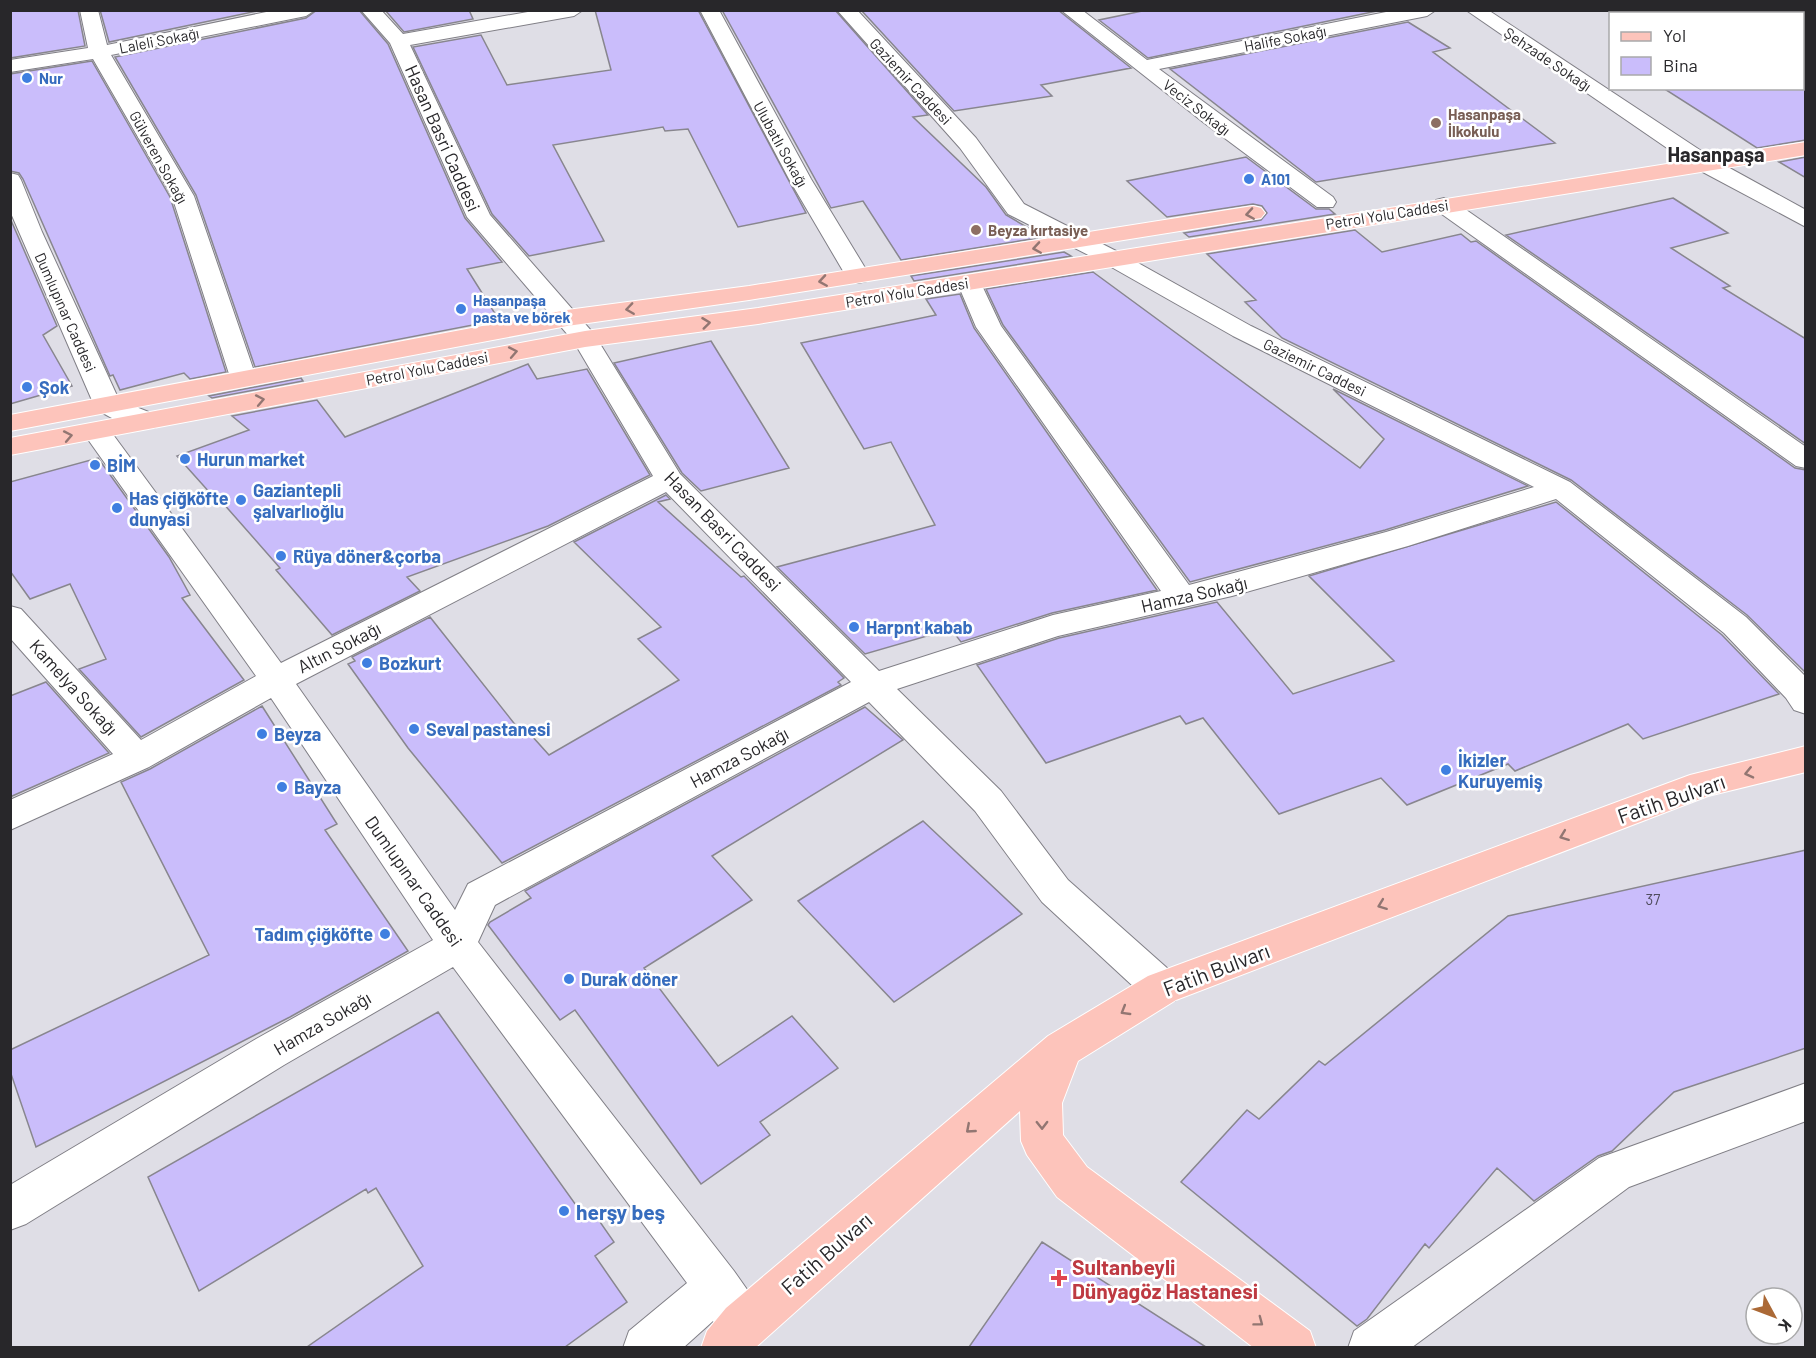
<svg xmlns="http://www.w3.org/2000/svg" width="1816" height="1358" viewBox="0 0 1816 1358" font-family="Barlow,sans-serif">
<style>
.building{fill:#cabdfb;stroke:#88868e;stroke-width:1.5}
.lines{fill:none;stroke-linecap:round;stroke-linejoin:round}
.minor-casing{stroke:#807f86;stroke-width:2}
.major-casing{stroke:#fff;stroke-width:2}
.minor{fill:#fff;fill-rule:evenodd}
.major{fill:#fdc4bb;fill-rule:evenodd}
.oneway{stroke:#927672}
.shop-dot{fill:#3f7fe0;stroke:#fff;stroke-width:2}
.education-dot{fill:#8d6e63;stroke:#fff;stroke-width:2}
.health-dot{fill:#e0444e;stroke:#fff;stroke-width:2}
.labels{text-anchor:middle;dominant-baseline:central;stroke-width:5;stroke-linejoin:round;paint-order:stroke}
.far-street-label{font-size:15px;fill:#28272a;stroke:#fff}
.far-shop-label{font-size:15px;font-weight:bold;fill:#366cbe;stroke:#fff;text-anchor:start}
.far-education-label{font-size:15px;font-weight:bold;fill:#785e54;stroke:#fff;text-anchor:start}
.number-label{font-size:15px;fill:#504c5e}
.street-label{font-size:18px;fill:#28272a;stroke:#fff}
.shop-label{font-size:18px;font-weight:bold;fill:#366cbe;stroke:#fff;text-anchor:start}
.far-district-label{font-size:20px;font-weight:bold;fill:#28272a;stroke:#fff}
.near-street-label{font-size:21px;fill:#28272a;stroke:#fff}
.near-shop-label{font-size:21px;font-weight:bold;fill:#366cbe;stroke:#fff;text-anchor:start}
.near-health-label{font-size:21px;font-weight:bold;fill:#be3a42;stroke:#fff;text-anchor:start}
</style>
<rect width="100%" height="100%" fill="#dfdee6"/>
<path class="building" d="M10,10h68l7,36 -75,12z
M100,10h162l-153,32z
M317,10h42l29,34 77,174 37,44 -35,7 32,51 -244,47 -59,-172 -81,-138 191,-39z
M385,10h84l4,9 -69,13z
M595,10h103l108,203 -68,14 -50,-98 -23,2 -2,-4 -110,18 51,96 -75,15 -37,-42 -79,-167 68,-12 26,50 104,-15z
M722,10h113l93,105 -15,2 73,70 20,28 38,22 -143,23 -38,-59 -32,7z
M861,10h197l73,58 -90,17 11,11 -98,15z
M1147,10h235l-234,48 -49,-38z
M1408,22l42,26 -17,4 122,91 -239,39 -146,-113z
M92,61l78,136 56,175 -36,7 -6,-6 -64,17 -7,-15 -3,1 -87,-197 -4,-6 -9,-2v-97z
M1663,88h143v52l-49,8z
M1246,157l70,52h13l6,5 -146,23 -5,-4 77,-13 6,-7 -5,-7 -9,-2 -86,13 -40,-36z
M1806,157v21l-27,-16z
M1673,198l55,35 -57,15 59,38 -7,2 83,51v105l-300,-209z
M10,218l47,108 -14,9 29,51 -62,18z
M1355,230l27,22 79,-18 10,8 5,-1 319,227 11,2v203l-59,-58 -176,-135 -289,-142 -37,-36 11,-2 -49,-46z
M1064,252l7,4 -157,25 -3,-5z
M1093,272l267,196 24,-29 -51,-50 195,97 -143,44 -195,52 -187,-257 -17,-36z
M960,294l14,34 183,262 -105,23 -91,29 -10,-13 -86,25 -88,-87 158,-42 -44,-83 -27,7 -63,-106 135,-28 -10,-16z
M711,341l78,127 -88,23 -19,-18 -68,-110z
M528,364l9,15 50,-10 63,106 -102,51 -141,51 13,14 -88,44 -56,-65 4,-2 -58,-66 -3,1 -42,-47 72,-26 -17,-14 85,-16 28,37z
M301,378l2,3 -91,17 -3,-2z
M98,458l71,99 21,38 -8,3 62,82 -103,57 -62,-68 27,-10 -36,-75 -40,15 -20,-28v-89z
M666,495l4,4 -12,3 83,75 3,-1 100,102 -6,4 3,3 -339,178 -94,-115 -60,-84 7,-3 -3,-4 78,-40 87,110 5,-2 27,30 130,-75 -41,-41 23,-12 -87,-85z
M1556,502l166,133 57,59 -136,45 -15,-15 -113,47 -7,-7 -101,41 -26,-27 -102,36 -76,-96 -17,6 -6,-8 -134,47 -69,-98 82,-27 158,-36 76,92 101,-33 -85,-85z
M46,682l63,71 -99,44v-101z
M262,706l75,118 -12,6 83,121 -118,66 -254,130 -26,-76v-21l199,-95 -88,-173 29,-13z
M865,707l38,33 -191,116 40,44 -108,68 74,98 74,-50 46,52 -78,54 10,13 -69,49 -126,-174 -15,10 -72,-95 2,-3 41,-24 -6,-7z
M923,821l99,93 -128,88 -96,-101z
M1806,850v198l-132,44 -62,59 -14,5 -64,45 -37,-33 -68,80 -4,-4 -58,75 -10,7 -176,-144 66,-72 12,9 60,-58 6,4 183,-149z
M438,1012l145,203 8,-6 23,33 -19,14 32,46 -62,45h-258l116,-81 -47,-78 -8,5 -2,-4 -167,102 -51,-114z
M1042,1242l164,105h-237z"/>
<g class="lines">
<g class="minor-casing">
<path id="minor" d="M80,10h18l9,35 169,-35h39l-9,6 -195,39 83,141 62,181 -4,6 -9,2 -9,-2 -4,-6 -58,-181 -79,-137 -83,13v-12l78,-12z
M361,10h20l22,24 136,-24h44l-9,6 -164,29 80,170 104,119 86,140 199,197 174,-56 108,-24 -185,-264 -19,-45 3,-5 9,-2 9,2 23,49 188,259 197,-53 148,-45 -301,-151 -127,-72 -98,-50 -48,-66 -123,-138h20l119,128 48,66 98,50 129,72 319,156 176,135 60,60v37l-12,-4 -8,-12 -62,-65 -168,-134 -148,47 -176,50 -174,40 -161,53 104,102 67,89 108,96 6,12 -6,12 -14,5 -14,-5 -106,-98 -67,-91 -106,-109 -374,203 -17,37 256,329 26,37 6,17 -6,17 -15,6 -19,-6 -13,-21 -30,27h-60l6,-17 58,-48 -234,-316 -169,98 -258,159 -16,6v-45l246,-146 177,-99 -162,-242 -122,69 -139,63v-30l103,-46 -103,-116v-32l11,3 120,131 115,-64 -174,-245 4,-6 10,-2 10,2 175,238 372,-187 -79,-134 -107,-125 -77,-174zM666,492l185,190 -383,202 -13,26 -159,-226z
M700,10h19l92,169 59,97 -3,5 -9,2 -9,-2 -3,-5 -57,-97z
M1061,10h21l65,50 249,-50h40l-9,6 -268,53 174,128 3,5 -3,5h-16l-114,-85z
M1466,10h22l227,150 91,50v17l-107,-57z
M1737,10h22l2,4h-22z
M1802,37l4,1v12l-4,-1z
M10,173l8,2 3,5 21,52 77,168 37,15 4,6 -4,6c-15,4 -53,-9 -62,-22l-84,-194z
M1444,198l8,2 354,247v21l-10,-2 -360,-256 -3,-5 3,-5z
M1806,1083v38l-177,66 -218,161h-63l6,-17 245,-173z"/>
</g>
<g class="major-casing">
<path id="major" d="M1806,142v13l-1048,169 -173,23 -575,108v-17l575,-107 173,-23z
M1253,206l8,2 4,5 -4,5 -512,82 -182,26 -557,105v-16l557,-105 182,-24z
M1806,746v26l-98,24 -532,204 -98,61 -16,42 1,32 24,32 223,164 6,17h-62l-197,-151 -30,-42 -6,-14 -1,-30 -265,237h-54l6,-17 19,-23 322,-272 100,-60 542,-201z"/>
</g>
<use href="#minor" class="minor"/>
<use href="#major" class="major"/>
</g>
<defs><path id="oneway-chevron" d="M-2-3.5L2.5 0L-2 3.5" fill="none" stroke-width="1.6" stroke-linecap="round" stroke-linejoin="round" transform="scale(1.5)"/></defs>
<g class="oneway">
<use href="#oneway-chevron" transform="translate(1250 214) rotate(171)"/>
<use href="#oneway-chevron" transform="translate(1037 248) rotate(171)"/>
<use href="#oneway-chevron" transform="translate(823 281) rotate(171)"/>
<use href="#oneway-chevron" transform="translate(630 309) rotate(172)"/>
<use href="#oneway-chevron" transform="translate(706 323) rotate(-7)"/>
<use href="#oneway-chevron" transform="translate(513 352) rotate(-11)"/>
<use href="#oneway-chevron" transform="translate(260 400) rotate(-11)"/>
<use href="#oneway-chevron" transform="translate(68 436) rotate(-11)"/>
<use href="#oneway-chevron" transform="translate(1749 773) rotate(167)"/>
<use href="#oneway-chevron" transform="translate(1564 836) rotate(159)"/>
<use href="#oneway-chevron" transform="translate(1382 905) rotate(159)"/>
<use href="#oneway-chevron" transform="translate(1125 1011) rotate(149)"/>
<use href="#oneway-chevron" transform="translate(1042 1125) rotate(89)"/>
<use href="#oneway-chevron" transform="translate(970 1129) rotate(139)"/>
<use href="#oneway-chevron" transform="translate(1259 1322) rotate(37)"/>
</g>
<g class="shop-dot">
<circle cx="27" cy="78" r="6"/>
<circle cx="1249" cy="179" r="6"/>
<circle cx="461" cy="309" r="6"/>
<circle cx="27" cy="387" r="6"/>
<circle cx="185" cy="459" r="6"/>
<circle cx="95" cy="465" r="6"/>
<circle cx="241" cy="500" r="6"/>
<circle cx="117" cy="508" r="6"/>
<circle cx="281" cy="556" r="6"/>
<circle cx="854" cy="627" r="6"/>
<circle cx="367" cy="663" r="6"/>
<circle cx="414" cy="729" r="6"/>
<circle cx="262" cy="734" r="6"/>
<circle cx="1446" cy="770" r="6"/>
<circle cx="282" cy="787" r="6"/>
<circle cx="385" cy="934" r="6"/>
<circle cx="569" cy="979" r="6"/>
<circle cx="564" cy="1211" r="6"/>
</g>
<g class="education-dot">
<circle cx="1436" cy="123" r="6"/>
<circle cx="976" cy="230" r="6"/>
</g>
<path class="health-dot" d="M1056 1269h6v6h6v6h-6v6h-6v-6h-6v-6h6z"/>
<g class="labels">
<g class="far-street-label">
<text transform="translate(1285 38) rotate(-11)">Halife Sokağı</text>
<text transform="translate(159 40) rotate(-11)">Laleli Sokağı</text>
<text transform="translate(1548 59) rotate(34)">Şehzade Sokağı</text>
<text transform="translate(911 81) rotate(47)">Gaziemir Caddesi</text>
<text transform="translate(1197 107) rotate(38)">Veciz Sokağı</text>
<text transform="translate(781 144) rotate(61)">Ulubatlı Sokağı</text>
<text transform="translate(159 157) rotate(61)">Gülveren Sokağı</text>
<text transform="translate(1387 214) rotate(-9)">Petrol Yolu Caddesi</text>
<text transform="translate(907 292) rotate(-9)">Petrol Yolu Caddesi</text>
<text transform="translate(66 312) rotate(66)">Dumlupınar Caddesi</text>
<text transform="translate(1315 367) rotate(26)">Gaziemir Caddesi</text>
<text transform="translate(427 368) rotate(-11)">Petrol Yolu Caddesi</text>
</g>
<g class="far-shop-label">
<text x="39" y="78">Nur</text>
<text x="1261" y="179">A101</text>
<text x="473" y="300">Hasanpaşa<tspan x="473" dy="17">pasta ve börek</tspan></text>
</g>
<g class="far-education-label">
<text x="1448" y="114">Hasanpaşa<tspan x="1448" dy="17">İlkokulu</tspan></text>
<text x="988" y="230">Beyza kırtasiye</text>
</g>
<g class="number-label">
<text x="1653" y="899">37</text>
</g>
<g class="street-label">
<text transform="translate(443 138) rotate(66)">Hasan Basri Caddesi</text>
<text transform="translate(723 531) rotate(46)">Hasan Basri Caddesi</text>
<text transform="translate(1194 594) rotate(-13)">Hamza Sokağı</text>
<text transform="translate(339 647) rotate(-27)">Altın Sokağı</text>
<text transform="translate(74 687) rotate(48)">Kamelya Sokağı</text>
<text transform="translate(739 757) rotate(-28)">Hamza Sokağı</text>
<text transform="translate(414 881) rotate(55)">Dumlupınar Caddesi</text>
<text transform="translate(322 1023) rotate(-30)">Hamza Sokağı</text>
</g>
<g class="shop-label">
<text x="39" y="387">Şok</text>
<text x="197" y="459">Hurun market</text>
<text x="107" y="465">BİM</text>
<text x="253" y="490">Gaziantepli<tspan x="253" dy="21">şalvarlıoğlu</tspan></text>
<text x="129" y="498">Has çiğköfte<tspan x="129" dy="21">dunyasi</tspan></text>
<text x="293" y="556">Rüya döner&amp;çorba</text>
<text x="866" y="627">Harpnt kabab</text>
<text x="379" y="663">Bozkurt</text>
<text x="426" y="729">Seval pastanesi</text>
<text x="274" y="734">Beyza</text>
<text x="1458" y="760">İkizler<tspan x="1458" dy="21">Kuruyemiş</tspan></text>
<text x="294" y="787">Bayza</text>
<text x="373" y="934" text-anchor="end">Tadım çiğköfte</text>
<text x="581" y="979">Durak döner</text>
</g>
<g class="far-district-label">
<text x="1716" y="154">Hasanpaşa</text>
</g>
<g class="near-street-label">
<text transform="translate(1671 798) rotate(-19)">Fatih Bulvarı</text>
<text transform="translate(1216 969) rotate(-21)">Fatih Bulvarı</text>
<text transform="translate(826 1253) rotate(-41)">Fatih Bulvarı</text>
</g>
<g class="near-shop-label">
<text x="576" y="1211">herşy beş</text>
</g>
<g class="near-health-label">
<text x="1072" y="1266">Sultanbeyli<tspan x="1072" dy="24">Dünyagöz Hastanesi</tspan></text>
</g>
</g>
<rect width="1816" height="1358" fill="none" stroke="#28272a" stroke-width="24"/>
<rect x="1609" y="12" width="195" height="78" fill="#ffffff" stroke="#a9a9aa" stroke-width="1.5"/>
<rect x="1621" y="32" width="30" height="9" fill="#fdc4bb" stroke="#a9a9aa" stroke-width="1.5"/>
<text x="1663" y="42" font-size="18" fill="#28272a">Yol</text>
<rect x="1621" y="57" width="30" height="18" fill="#cabdfb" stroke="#a9a9aa" stroke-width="1.5"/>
<text x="1663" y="72" font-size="18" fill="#28272a">Bina</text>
<g transform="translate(1774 1316) rotate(131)"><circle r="28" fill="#ffffff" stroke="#a9a9aa" stroke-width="1.5"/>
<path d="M0-4.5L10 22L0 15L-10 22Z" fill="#ab6936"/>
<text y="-9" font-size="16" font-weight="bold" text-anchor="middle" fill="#28272a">K</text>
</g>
</svg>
